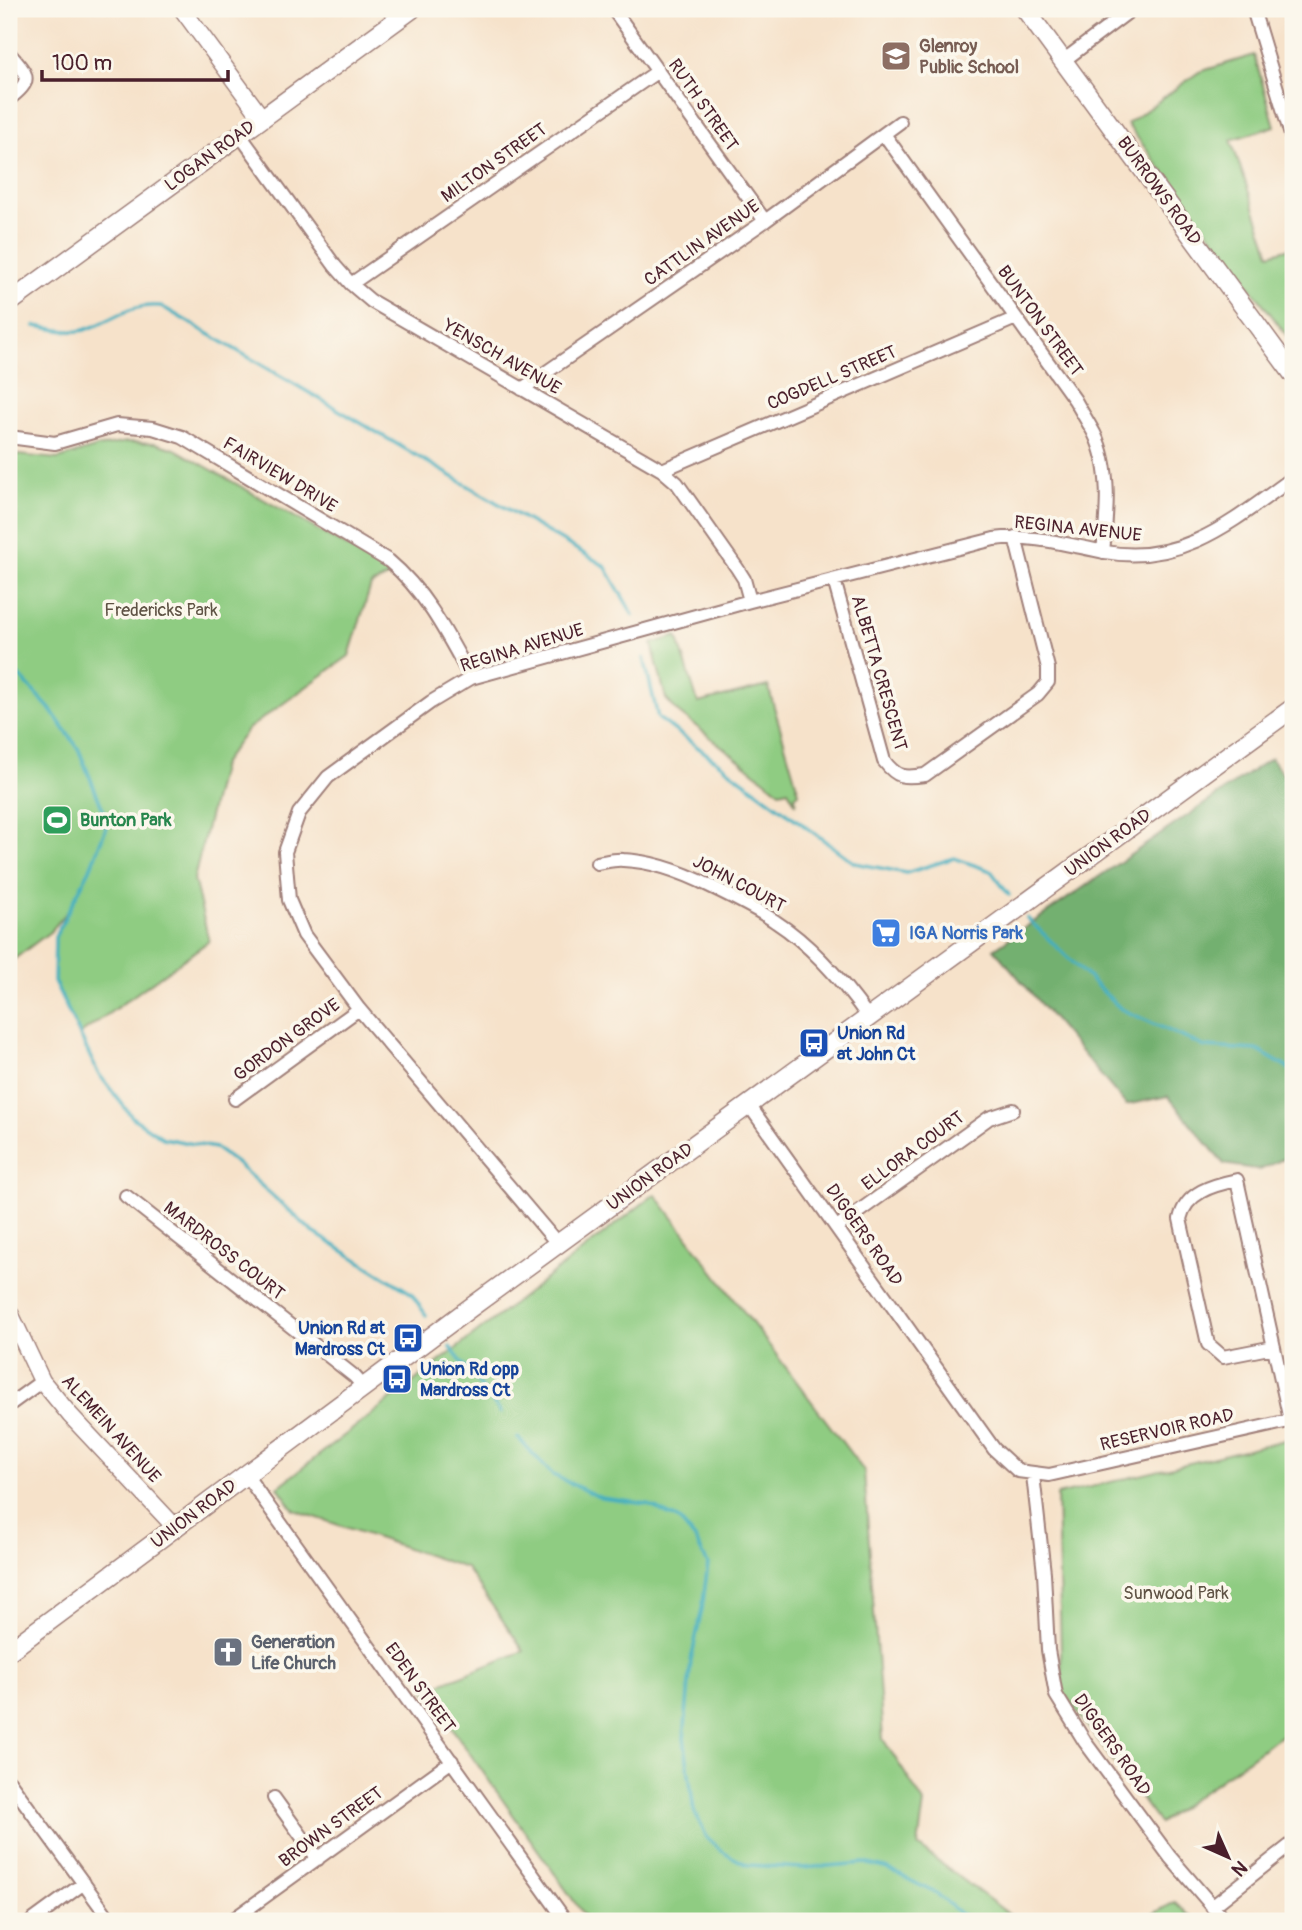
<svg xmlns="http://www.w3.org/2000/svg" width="1302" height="1930" viewBox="0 0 1302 1930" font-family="Pangolin,sans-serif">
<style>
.green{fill:#8fcc82;stroke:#6c7656;stroke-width:2}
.forest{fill:#73b070;stroke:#5e684e;stroke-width:2}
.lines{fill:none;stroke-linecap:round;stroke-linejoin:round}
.stream{stroke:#42afbf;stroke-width:3.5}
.minor-casing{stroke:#a0807a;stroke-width:16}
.tertiary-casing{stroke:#a0807a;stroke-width:19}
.secondary-casing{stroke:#a0807a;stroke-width:21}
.minor{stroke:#fff;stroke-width:12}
.tertiary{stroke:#fff;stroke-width:16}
.secondary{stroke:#fff;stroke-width:18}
.labels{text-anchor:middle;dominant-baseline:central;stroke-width:7;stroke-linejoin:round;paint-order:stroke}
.education-label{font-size:18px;font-weight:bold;fill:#785e54;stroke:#fbf7ec;text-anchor:start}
.street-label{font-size:18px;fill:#4a1f2b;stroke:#fbf7ec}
.park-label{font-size:18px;fill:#5f5345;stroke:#fbf7ec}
.leisure-label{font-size:18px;font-weight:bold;fill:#27864d;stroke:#fbf7ec;text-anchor:start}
.shop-label{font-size:18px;font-weight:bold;fill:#366cbe;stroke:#fbf7ec;text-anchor:start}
.transit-label{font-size:18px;font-weight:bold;fill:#164399;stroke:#fbf7ec;text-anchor:start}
.worship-label{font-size:18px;font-weight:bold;fill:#5b616d;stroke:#fbf7ec;text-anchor:start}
</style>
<rect width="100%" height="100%" fill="#fbf7ec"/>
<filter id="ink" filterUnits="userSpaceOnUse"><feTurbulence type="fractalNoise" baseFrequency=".0143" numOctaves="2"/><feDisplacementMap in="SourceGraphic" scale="14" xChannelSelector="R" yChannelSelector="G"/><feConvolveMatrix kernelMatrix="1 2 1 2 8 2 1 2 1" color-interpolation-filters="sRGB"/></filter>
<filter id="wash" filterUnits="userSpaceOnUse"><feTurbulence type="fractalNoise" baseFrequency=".00686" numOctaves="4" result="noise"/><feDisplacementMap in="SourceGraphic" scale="28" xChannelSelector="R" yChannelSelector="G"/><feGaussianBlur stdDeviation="1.57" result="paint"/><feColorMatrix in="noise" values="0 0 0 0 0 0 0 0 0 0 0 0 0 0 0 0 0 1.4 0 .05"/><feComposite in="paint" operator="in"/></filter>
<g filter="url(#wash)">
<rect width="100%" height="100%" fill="#f6e2ca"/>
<path class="green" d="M1254,55l21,71 -44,14 39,114 23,-7v91l-5,-1 -161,-213 72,-52z
M127,442l29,1 19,6 199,113 16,14 -19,9 -22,71 -101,73 -26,35 -28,115 15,62 -130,94 -25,-54 1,-44 12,-25 -16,19 -42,32v-509l49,5 40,-12z
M677,636l21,67 70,-17 31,107 -4,3 1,8 -8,-14 -8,2 -102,-80 -12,-13 -14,-55z
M655,1194l209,277 19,268 41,64 -6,43 100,75h-430l-163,-231 99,-39 -58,-83 -172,-58 -16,-23z
M1293,1438v289l-134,96 -97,-131 -5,-197z
M1175,1902l20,19h-55z"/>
<path class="forest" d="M1271,758l22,30v373l-8,-3 -25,12 -36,-6 -56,-68 -42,9 -132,-156z"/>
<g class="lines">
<path class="stream" d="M35,326c15,2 36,8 49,4 30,-9 44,-27 77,-24l444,260 28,49
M644,658l14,60 197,145 51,10 48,-15 37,13 18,24
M9,665l41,44 28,39 26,64 2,16 -16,41 -35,68 -1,44 44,92 35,45 30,20 52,10 21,15 77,69 98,61 15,22
M1027,918l94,91 84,38 52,3 36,21
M450,1347l51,66
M518,1438l35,37 48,23 46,6 32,16 16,19 13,25 -6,45 -11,51 -7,78 10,73 13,27 19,16 22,11 54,3 63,-5 23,6 49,25 32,27"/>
</g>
</g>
<g filter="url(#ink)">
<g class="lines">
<g class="minor-casing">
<path id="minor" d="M613,9l152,212
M1253,9l40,133
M9,53c18,22 26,26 0,46
M1063,61l69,-52
M884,134l191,266c6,11 13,22 19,33 18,36 13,81 9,119
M240,135l95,131 16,18 20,17 291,169 15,13 60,85 7,11 6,22
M351,284l307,-213
M522,389l243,-168 135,-99
M9,437l46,6 62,-18 36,3 29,9 207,124c37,31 59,75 82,117
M662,470l354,-152
M834,580l50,181c13,17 20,17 41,14l113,-81 10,-12v-14l-33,-131
M597,863c8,-1 18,-4 26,-3 30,1 61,13 87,26 23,11 46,22 66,36 37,24 68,61 93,96
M235,1099l124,-90
M749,1105l245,344 24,22 31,4 244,-55
M126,1196l228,180 10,11
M837,1227l152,-109 24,-8
M558,1244l-199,-235 -55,-74 -15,-35 -4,-48 14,-39 29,-36 103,-75 40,-24 279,-77 244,-62c39,-5 73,6 111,13 78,14 129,-32 188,-74
M1274,1347l-51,10 -15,-13 -28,-125c6,-27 33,-34 57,-39l53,240
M9,1405l33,-24
M246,1475l320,446
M1033,1475l11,98 4,77 8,45 29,47 85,115 55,64
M9,1781l102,140
M274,1798l44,61
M1212,1907l81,-64
M32,1921l52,-38
M231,1921l221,-160"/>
</g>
<g class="tertiary-casing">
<path id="tertiary" d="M182,9l80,109
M9,1311l33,70 28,34 106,113"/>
</g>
<g class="secondary-casing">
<path id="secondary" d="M1025,9l268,365
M9,303l403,-294
M9,1651l461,-343 823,-600"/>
</g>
<use href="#minor" class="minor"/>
<use href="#tertiary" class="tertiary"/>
<use href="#secondary" class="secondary"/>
</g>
</g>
<defs>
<g id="school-square" transform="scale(1.575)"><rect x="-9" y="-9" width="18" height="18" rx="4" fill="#8d6e63" stroke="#fbf7ec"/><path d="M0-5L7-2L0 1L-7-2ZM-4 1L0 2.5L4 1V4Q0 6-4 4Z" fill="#fff"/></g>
<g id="stadium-square" transform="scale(1.575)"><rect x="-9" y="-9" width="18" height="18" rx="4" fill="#2e9e5b" stroke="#fbf7ec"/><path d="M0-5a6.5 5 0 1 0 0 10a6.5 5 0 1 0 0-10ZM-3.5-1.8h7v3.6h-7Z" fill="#fff"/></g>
<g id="supermarket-square" transform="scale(1.575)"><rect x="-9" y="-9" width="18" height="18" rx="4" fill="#3f7fe0" stroke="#fbf7ec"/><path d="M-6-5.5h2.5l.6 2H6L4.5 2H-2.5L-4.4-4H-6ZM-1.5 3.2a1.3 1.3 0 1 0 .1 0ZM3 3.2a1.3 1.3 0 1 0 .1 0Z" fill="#fff"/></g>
<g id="bus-square" transform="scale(1.575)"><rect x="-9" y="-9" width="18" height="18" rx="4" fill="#1a4fb4" stroke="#fbf7ec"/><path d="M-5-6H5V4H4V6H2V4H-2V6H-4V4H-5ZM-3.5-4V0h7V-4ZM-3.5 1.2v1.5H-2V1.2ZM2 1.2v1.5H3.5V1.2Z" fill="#fff"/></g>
<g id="church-square" transform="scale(1.575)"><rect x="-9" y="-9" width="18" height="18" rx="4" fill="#6b7280" stroke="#fbf7ec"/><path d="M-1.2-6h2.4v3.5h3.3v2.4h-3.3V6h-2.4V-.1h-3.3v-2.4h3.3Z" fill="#fff"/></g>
</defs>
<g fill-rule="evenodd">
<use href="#school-square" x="896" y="56"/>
<use href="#stadium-square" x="57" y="820"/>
<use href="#supermarket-square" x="886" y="933"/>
<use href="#bus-square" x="814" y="1043"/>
<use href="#bus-square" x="408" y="1338"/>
<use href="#bus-square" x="397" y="1379"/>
<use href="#church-square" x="228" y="1652"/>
</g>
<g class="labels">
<g class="education-label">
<text x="919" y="46">Glenroy<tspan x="919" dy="21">Public School</tspan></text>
</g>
<g class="street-label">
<text transform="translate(703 105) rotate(55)">RUTH STREET</text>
<text transform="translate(210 156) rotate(-36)">LOGAN ROAD</text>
<text transform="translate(494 163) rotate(-35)">MILTON STREET</text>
<text transform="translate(1159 191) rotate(54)">BURROWS ROAD</text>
<text transform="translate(702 243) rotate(-35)">CATTLIN AVENUE</text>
<text transform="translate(1040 321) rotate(54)">BUNTON STREET</text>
<text transform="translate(502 357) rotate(30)">YENSCH AVENUE</text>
<text transform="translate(832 378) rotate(-23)">COGDELL STREET</text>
<text transform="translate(280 475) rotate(31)">FAIRVIEW DRIVE</text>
<text transform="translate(1078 529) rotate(6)">REGINA AVENUE</text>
<text transform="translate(522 648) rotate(-17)">REGINA AVENUE</text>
<text transform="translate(879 673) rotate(74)">ALBETTA CRESCENT</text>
<text transform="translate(1108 843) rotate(-36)">UNION ROAD</text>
<text transform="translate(739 884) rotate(28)">JOHN COURT</text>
<text transform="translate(287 1040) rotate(-36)">GORDON GROVE</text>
<text transform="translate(913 1151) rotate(-36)">ELLORA COURT</text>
<text transform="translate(650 1177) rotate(-36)">UNION ROAD</text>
<text transform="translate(864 1235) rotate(55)">DIGGERS ROAD</text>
<text transform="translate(224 1251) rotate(38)">MARDROSS COURT</text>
<text transform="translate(111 1429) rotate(48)">ALEMEIN AVENUE</text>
<text transform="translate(1167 1430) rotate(-13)">RESERVOIR ROAD</text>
<text transform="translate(194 1514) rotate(-37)">UNION ROAD</text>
<text transform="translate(420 1688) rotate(54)">EDEN STREET</text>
<text transform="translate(1112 1745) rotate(55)">DIGGERS ROAD</text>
<text transform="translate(331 1827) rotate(-36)">BROWN STREET</text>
</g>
<g class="park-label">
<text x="161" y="610">Fredericks Park</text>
<text x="1176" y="1593">Sunwood Park</text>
</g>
<g class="leisure-label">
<text x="80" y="820">Bunton Park</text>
</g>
<g class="shop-label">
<text x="909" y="933">IGA Norris Park</text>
</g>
<g class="transit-label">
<text x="837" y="1033">Union Rd<tspan x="837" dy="21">at John Ct</tspan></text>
<text x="385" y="1328" text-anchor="end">Union Rd at<tspan x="385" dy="21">Mardross Ct</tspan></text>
<text x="420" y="1369">Union Rd opp<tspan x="420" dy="21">Mardross Ct</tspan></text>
</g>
<g class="worship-label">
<text x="251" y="1642">Generation<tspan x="251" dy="21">Life Church</tspan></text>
</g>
</g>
<rect width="1302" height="1930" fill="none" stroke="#fbf7ec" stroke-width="35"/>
<g transform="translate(1228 1857) rotate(135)" stroke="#fbf7ec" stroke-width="5" paint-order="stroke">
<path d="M0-5L12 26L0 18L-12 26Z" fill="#4a1f2b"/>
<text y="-10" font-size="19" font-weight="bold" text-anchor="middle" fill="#4a1f2b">N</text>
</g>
<path d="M42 70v10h186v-10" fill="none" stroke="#4a1f2b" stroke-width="3.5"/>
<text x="52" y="70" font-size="21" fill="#4a1f2b" stroke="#fbf7ec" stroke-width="5" paint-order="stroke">100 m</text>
</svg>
